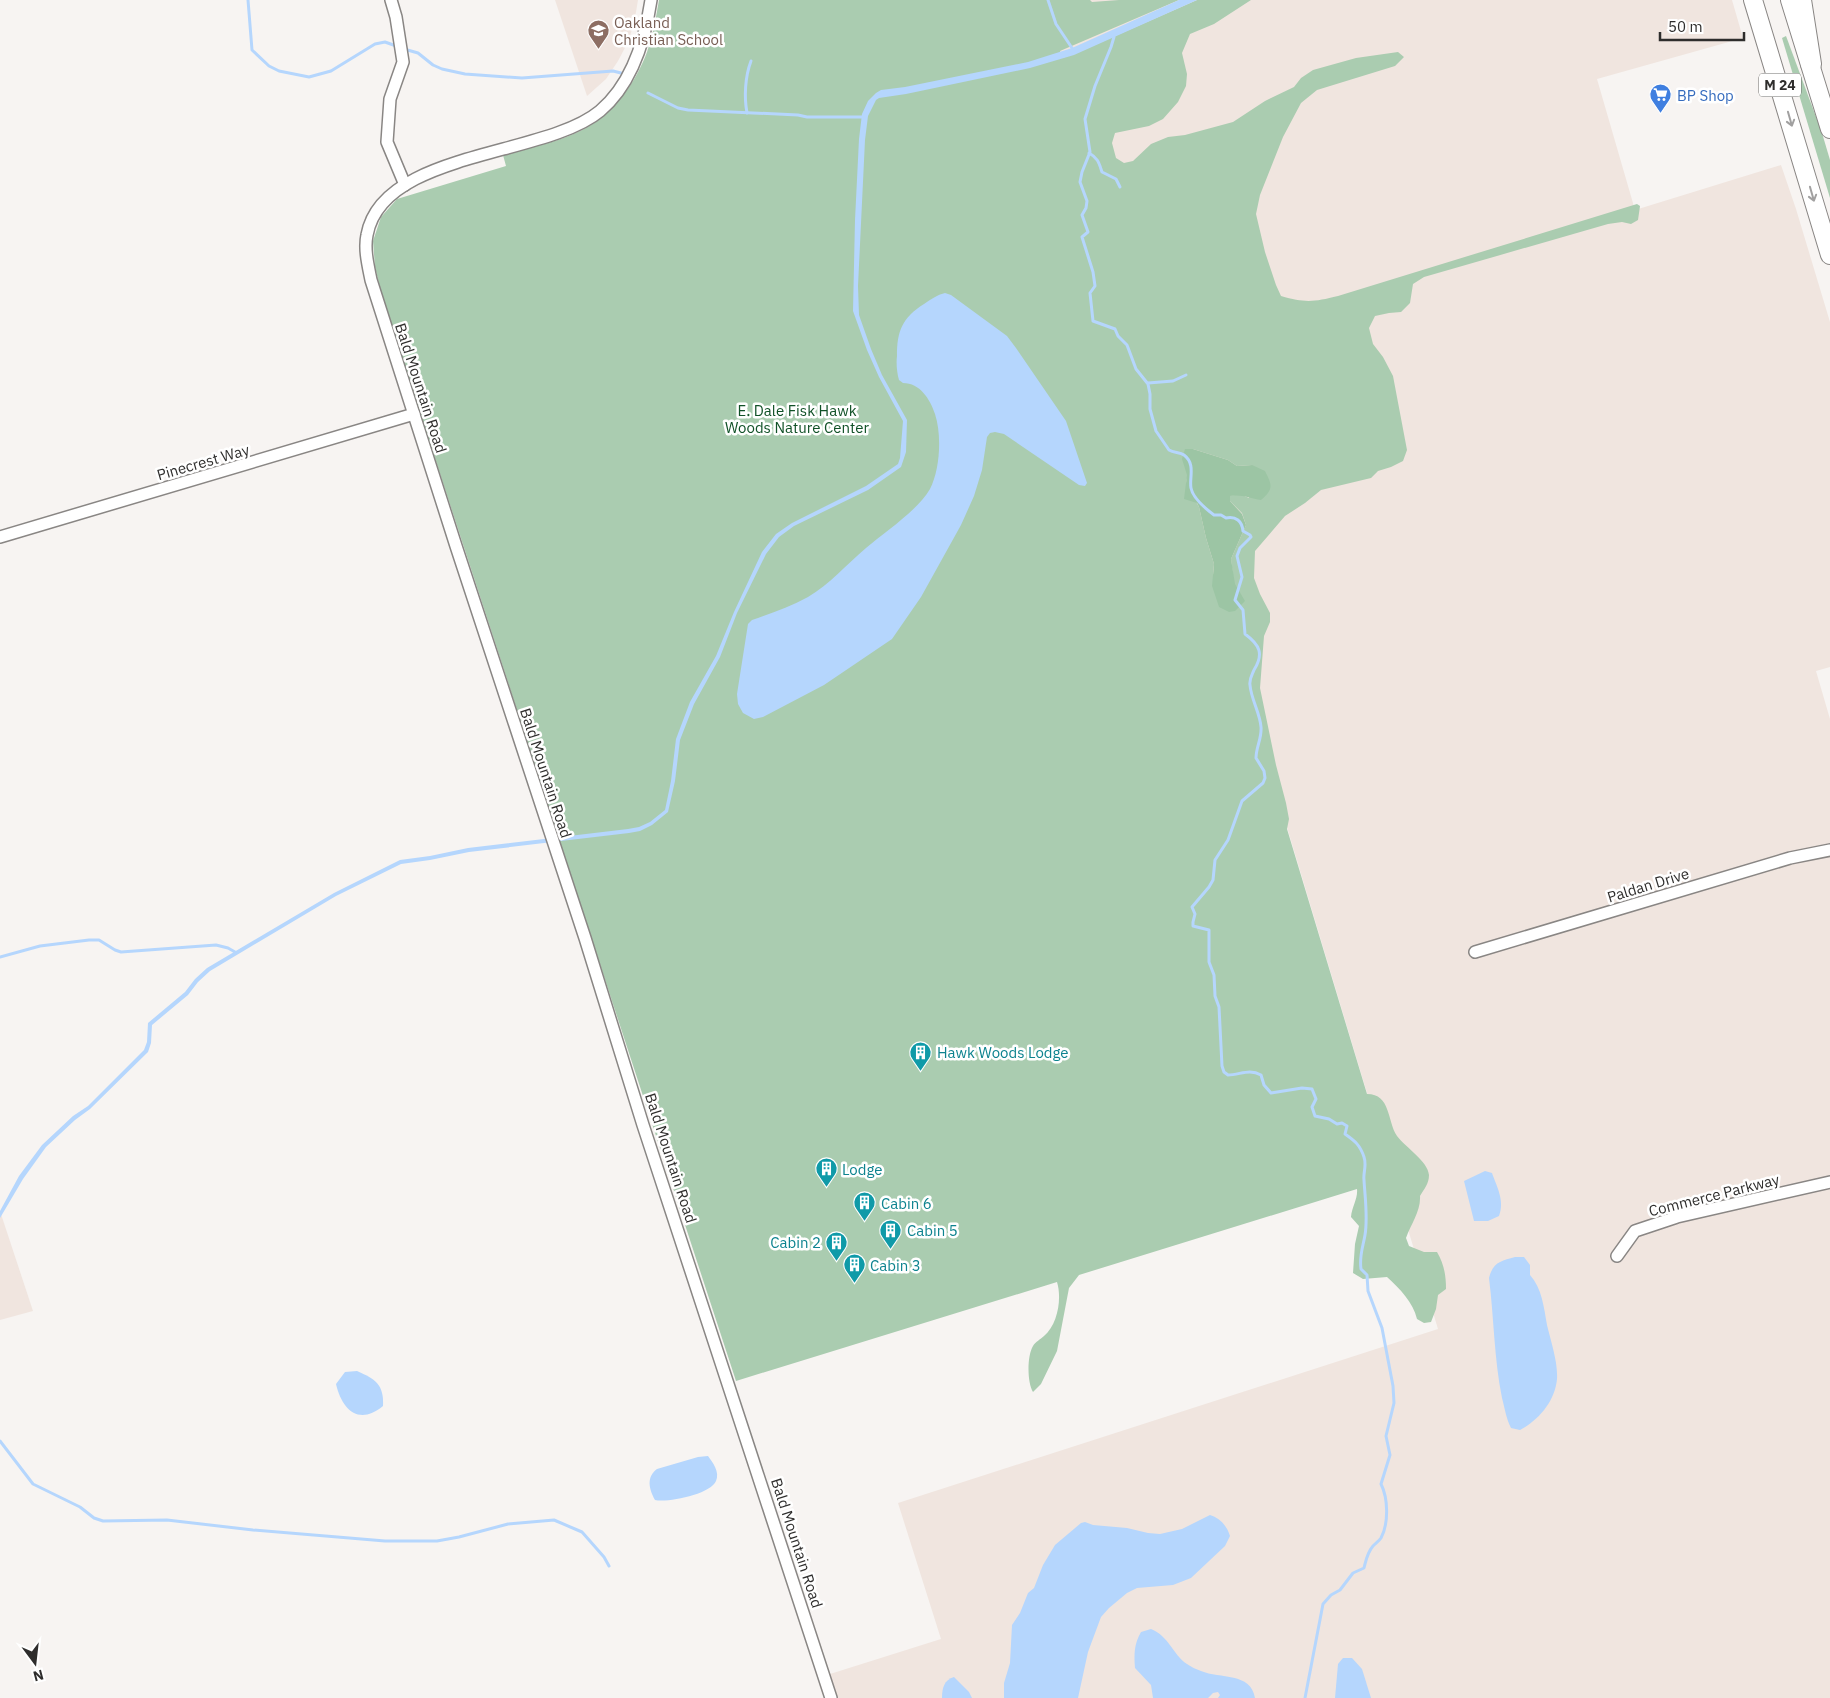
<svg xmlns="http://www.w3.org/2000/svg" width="1830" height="1698" viewBox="0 0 1830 1698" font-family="'IBM Plex Sans',sans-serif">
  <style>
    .built { fill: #f0e5df }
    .green { fill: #aaccb0; fill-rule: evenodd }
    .forest { fill: #9cc5a4 }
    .water { fill: #b5d6fd }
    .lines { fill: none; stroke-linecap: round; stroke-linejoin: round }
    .stream { stroke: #b5d6fd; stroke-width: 3 }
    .street-casing { stroke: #898684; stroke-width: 14 }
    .primary-casing { stroke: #898684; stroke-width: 20 }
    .highway-casing { stroke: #898684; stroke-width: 22 }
    .street { stroke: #fff; stroke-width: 11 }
    .primary { stroke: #fff; stroke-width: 18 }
    .highway { stroke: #fff; stroke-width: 20 }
    .oneway { stroke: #a1a0a0 }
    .labels { text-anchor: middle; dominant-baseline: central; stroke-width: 5; stroke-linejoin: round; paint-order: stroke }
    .shield { fill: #fff; stroke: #6d6c6b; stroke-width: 1 }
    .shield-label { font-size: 14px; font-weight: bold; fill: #2e2d2c }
    .education-label { font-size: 15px; fill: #785e54; stroke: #fff; text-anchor: start }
    .shop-label { font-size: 15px; fill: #366cbe; stroke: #fff; text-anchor: start }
    .street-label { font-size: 15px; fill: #2e2d2c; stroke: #fff }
    .park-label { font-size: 15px; fill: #105127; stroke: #fff }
    .culture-label { font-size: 15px; fill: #0d838f; stroke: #fff; text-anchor: start }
  </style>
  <rect width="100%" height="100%" fill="#f7f4f2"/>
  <!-- built -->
  <g class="built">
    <path d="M 555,0 L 638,0 L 635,18 L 629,40 L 618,61 L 606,79 L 587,96 Z"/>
    <path d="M 1044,0 L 1732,0 L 1743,38 L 1597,79 L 1635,210 L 1781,165 L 1796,209 L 1830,322 L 1830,667 L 1816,671 L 1830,719 L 1830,1698 L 838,1698 L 830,1674 L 941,1639 L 898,1503 L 1438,1329 L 1289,834 Z"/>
    <path d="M 0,1211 L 33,1311 L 0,1320 Z"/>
  </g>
  <!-- green -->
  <g class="green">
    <path d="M 659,0 L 1090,0 L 1092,2 L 1119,0 L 1179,0 L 1060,51 L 1062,58 L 1074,54 L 1197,0 L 1251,0 L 1214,24 L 1190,34 L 1182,53 L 1187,74 L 1186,86 L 1178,102 L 1163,119 L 1149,126 L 1115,133 L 1112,143 L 1116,158 L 1124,163 L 1133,161 L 1151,144 L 1168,137 L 1185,135 L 1233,122 L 1265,101 L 1294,87 L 1301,78 L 1313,70 L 1356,58 L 1398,52 L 1404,57 L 1395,66 L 1317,90 L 1301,103 L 1283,137 L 1260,195 L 1256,214 L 1265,252 L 1276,285 L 1281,296 C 1305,303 1314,302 1338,296 L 1637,204 L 1640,206 L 1638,220 L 1631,224 L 1622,222 L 1608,224 L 1424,277 L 1413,284 L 1410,303 L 1401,312 L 1389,313 L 1375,316 L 1369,328 L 1373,344 L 1383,357 L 1393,376 L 1407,450 L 1403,461 L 1391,467 L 1378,471 L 1371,478 L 1321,490 L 1305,503 L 1285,516 L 1255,551 L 1254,578 L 1260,594 L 1270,613 L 1270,622 L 1264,636 L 1260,688 L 1276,765 L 1286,803 L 1289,819 L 1287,829 L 1367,1094 C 1391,1094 1387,1121 1397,1136 C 1405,1147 1428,1161 1429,1175 C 1429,1184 1424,1189 1420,1196 C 1421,1211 1411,1224 1406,1238 L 1409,1246 L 1424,1252 L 1437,1252 C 1444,1264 1446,1275 1446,1289 L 1438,1295 L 1436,1309 L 1431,1322 L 1424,1323 L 1417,1319 C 1413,1302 1400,1289 1387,1277 L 1363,1279 L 1353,1273 L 1355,1244 L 1359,1226 L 1351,1217 C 1352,1206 1358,1199 1357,1189 L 1079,1275 L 1069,1288 L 1057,1351 L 1041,1384 L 1033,1392 C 1027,1382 1027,1356 1033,1346 C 1036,1341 1040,1340 1044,1336 C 1058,1324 1062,1298 1057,1282 L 736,1381 L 382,296 L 375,267 L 373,241 L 381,217 L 397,199 L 506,166 L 503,155 C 530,147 561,142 586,128 C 614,113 636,82 647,52 C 653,36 656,17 659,0 ZM 1193,449 L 1228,460 L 1237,466 L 1252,465 L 1249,498 L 1240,494 L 1230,496 L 1230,501 L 1242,513 L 1246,525 L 1231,559 L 1234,584 L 1244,601 L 1213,574 L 1214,564 L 1206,538 L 1199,507 L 1186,483 Z"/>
    <path d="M 1786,36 L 1822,133 L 1830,160 L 1830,198 L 1782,38 Z"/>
  </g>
  <!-- forest -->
  <path class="forest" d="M 1185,449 L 1193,449 L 1228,460 L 1237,466 L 1252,465 L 1265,471 C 1272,485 1274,489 1261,500 C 1250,498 1241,494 1230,496 L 1230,501 L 1242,514 L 1246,525 L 1231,559 L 1235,584 L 1245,601 L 1235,611 L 1229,612 L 1219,607 L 1212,586 L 1214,564 L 1206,538 L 1199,507 L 1197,503 L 1184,499 L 1187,475 L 1182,459 Z"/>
  <!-- water -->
  <g class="water">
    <path d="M 1179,0 L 1197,0 L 1074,55 L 1030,68 L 906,94 L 879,98 L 876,100 L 868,116 L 865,140 L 858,286 L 859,315 L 871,349 L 882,375 L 907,420 L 906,452 L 901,467 L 868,490 L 794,526 L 779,537 L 766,554 L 737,613 L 720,657 L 694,704 L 680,740 L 675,781 L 668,812 L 652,825 L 640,831 L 629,833 L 469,852 L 430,860 L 401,864 L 336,896 L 210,971 L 198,982 L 188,995 L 152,1025 L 151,1043 L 148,1052 L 90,1109 L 75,1120 L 46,1147 L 23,1179 L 0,1218 L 0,1211 L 19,1176 L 42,1145 L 73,1116 L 88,1106 L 144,1050 L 147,1042 L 148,1023 L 185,992 L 195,979 L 207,968 L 334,893 L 400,860 L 430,856 L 468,848 L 628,829 L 639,827 L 650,822 L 665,810 L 671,781 L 676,739 L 690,702 L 716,656 L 734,612 L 762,552 L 776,534 L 792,523 L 866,486 L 898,464 L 900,458 L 903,421 L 879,377 L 867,350 L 853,311 L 855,220 L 859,139 L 862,114 L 868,101 L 876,93 L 881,90 L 905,87 L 1028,62 L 1072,48 Z"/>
    <path d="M 945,293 L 951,295 L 1007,336 L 1016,348 L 1066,421 L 1087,483 L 1085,486 L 1079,485 L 1004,434 L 995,432 L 990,433 L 987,437 L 982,470 L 974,496 L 961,525 L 921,597 L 892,639 L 824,685 L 763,717 L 754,719 L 743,713 L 738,704 L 737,694 L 748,624 L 752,620 C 771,613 790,607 808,597 C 829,585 847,564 866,548 C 885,532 918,510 930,489 C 940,470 942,435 935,414 C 930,399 920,383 903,383 L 899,380 C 897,373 896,364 897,356 C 897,331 902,318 924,304 C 931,299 937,295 945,293 Z"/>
    <path d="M 1485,1171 L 1492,1173 C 1497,1187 1505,1201 1499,1216 L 1488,1221 L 1474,1221 L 1464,1181 Z"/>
    <path d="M 1515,1257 L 1524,1257 L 1530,1265 L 1530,1275 C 1542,1288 1544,1308 1547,1325 C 1551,1342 1558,1362 1557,1379 C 1555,1401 1539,1420 1520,1430 L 1511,1428 C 1506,1418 1505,1409 1502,1398 C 1494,1358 1494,1318 1489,1278 C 1493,1262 1501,1261 1515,1257 Z"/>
    <path d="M 357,1371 C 375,1379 384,1384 383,1406 C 359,1426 342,1410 336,1384 L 345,1372 Z"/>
    <path d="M 708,1456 C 713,1463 720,1472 716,1481 C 711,1494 668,1503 655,1500 C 649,1489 646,1477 657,1469 L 698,1457 Z"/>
    <path d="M 1210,1515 C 1220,1518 1227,1526 1230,1536 L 1225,1546 L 1191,1578 L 1173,1585 L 1137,1588 L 1127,1593 L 1109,1608 L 1101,1617 L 1088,1652 L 1078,1698 L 1004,1698 L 1004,1683 L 1010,1663 L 1012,1625 L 1020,1613 L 1028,1593 L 1034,1588 L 1043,1565 L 1055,1545 L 1081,1523 L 1085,1522 L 1093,1525 L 1127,1528 L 1148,1533 L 1160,1534 L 1182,1529 Z"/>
    <path d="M 1151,1629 C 1169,1636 1173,1655 1187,1664 C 1191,1667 1196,1669 1201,1671 C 1220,1679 1251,1672 1255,1698 L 1218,1698 L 1220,1695 L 1218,1692 L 1213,1693 L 1208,1698 L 1153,1698 L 1151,1685 L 1135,1668 C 1134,1654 1134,1644 1141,1632 Z"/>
    <path d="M 1343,1658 L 1352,1658 L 1362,1669 L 1371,1698 L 1335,1698 L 1338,1664 Z"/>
    <path d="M 954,1677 L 969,1692 L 972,1698 L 942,1698 C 942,1688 944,1680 954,1677 Z"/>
  </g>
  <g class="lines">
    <!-- stream -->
    <g class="stream">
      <path d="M 248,0 L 252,50 L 269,66 L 279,71 L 309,77 L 331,71 L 375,44 L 385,42 L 399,47"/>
      <path d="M 1048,0 L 1056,24 L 1072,48"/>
      <path d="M 1114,37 L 1111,47 L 1095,86 L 1085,119 L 1090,152 L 1082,172 L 1080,182 L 1087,201 L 1086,208 L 1082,215 L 1088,232 L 1082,237 L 1093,272 L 1095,286 L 1090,293 L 1093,321 L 1115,329 L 1118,336 L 1127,345 L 1136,369 L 1148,384 L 1150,394 L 1150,409 L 1156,431 L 1169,450 C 1174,453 1180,452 1184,455 C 1196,464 1189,478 1191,488 C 1193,499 1206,509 1214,515 L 1221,515 L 1226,518 C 1236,516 1242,521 1243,531 L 1250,535 L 1251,537 L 1240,548 L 1237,556 L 1242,577 L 1235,600 L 1243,610 L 1245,634 C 1260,645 1264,654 1254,670 C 1252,675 1249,679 1250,685 C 1251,699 1260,713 1261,727 C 1262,738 1256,747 1256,758 L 1264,771 L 1265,778 L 1263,783 L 1242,801 L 1228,840 L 1215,860 L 1213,880 L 1209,887 L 1192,907 L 1195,914 L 1193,922 L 1193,926 L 1209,930 L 1209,962 L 1214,975 L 1215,996 L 1219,1007 L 1222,1066 L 1224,1072 L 1228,1075 C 1240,1075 1249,1068 1261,1075 L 1264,1085 L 1271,1093 L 1302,1088 L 1312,1089 L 1316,1099 L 1312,1107 L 1315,1116 L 1329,1119 L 1337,1124 L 1342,1123 L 1347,1126 L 1345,1134 C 1355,1141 1360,1145 1364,1157 C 1367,1166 1363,1172 1364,1180 C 1365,1198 1368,1217 1365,1235 C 1363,1247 1359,1256 1361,1269 L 1367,1275 L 1368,1291 L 1382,1328 L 1393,1386 L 1394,1403 L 1386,1436 L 1390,1455 L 1381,1484 C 1388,1498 1389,1523 1381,1538 C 1379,1541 1376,1543 1373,1546 C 1367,1553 1366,1560 1364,1568 L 1353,1573 L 1340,1590 L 1331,1595 L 1323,1604 L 1305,1698"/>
      <path d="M 404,49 L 418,53 L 433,65 L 442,69 L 465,74 L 522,78 L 613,71 L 621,73"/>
      <path d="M 648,93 L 678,108 L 688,110 L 798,115 L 807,117 L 862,117"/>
      <path d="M 747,113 C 744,97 745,77 751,61"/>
      <path d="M 1089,153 C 1098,158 1099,163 1102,172 L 1116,179 L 1120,187"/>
      <path d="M 1148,383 L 1173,381 L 1186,375"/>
      <path d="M 0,957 L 40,946 L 89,940 L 99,940 L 115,950 L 121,952 L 216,945 L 228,948 L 235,952"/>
      <path d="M 0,1441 L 33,1484 L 80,1507 L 94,1518 L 103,1521 L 167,1520 L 253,1530 L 385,1541 L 437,1541 L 459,1537 L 508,1524 L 554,1520 L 582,1532 L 604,1557 L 609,1566"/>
    </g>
    <defs>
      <g id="street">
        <path d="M 391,0 L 396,17 L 403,62 L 390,99 L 387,142 L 405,185"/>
        <path d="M 651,0 C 645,41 632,84 600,111 C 545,157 382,151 367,235 C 364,249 368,265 371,280 L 456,546 L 585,938 L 643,1125 L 831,1698"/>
        <path d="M 0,537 L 414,414"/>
        <path d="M 1475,952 L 1790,858 L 1830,850"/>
        <path d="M 1617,1256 L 1635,1231 L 1677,1217 L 1830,1182"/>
      </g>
      <g id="primary">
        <path d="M 1753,0 L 1830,255"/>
        <path d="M 1790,0 L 1830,129"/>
      </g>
      <path id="highway" d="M 1801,0 L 1811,64"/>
    </defs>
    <!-- street casing -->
    <use href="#street" class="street-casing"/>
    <!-- primary casing -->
    <use href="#primary" class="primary-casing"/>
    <!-- highway casing -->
    <use href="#highway" class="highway-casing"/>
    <!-- street -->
    <use href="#street" class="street"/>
    <!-- primary -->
    <use href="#primary" class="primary"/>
    <!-- highway -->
    <use href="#highway" class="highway"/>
  </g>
  <!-- one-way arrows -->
  <defs><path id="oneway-shaft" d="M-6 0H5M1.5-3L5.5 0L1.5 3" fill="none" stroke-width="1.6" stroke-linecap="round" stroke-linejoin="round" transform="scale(1.25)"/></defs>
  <g class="oneway">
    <use href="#oneway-shaft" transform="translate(1790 119) rotate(74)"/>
    <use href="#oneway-shaft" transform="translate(1812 194) rotate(74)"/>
  </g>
  <!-- icons -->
  <defs>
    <symbol id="school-pin" viewBox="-11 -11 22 30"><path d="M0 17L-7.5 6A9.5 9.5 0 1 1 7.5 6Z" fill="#8d6e63" stroke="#fff"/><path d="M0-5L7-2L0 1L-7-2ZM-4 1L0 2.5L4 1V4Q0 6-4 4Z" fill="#fff"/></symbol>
    <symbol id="supermarket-pin" viewBox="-11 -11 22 30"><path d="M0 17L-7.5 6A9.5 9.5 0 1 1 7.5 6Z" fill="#3f7fe0" stroke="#fff"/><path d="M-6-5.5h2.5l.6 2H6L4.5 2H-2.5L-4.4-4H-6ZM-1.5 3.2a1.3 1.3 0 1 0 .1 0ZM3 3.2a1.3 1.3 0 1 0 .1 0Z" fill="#fff"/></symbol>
    <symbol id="building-pin" viewBox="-11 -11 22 30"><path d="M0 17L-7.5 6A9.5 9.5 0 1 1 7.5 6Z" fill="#0f9aa8" stroke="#fff"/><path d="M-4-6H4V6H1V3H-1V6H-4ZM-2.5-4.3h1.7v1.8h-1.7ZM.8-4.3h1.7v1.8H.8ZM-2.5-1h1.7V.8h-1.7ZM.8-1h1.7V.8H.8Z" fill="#fff"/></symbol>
  </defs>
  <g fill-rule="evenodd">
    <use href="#school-pin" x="586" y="18" width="25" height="34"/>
    <use href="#supermarket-pin" x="1648" y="82" width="25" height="34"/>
    <use href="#building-pin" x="908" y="1040" width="25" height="34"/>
    <use href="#building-pin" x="814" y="1156" width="25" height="34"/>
    <use href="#building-pin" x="852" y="1190" width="25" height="34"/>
    <use href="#building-pin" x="878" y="1218" width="25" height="34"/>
    <use href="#building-pin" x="824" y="1230" width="25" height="34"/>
    <use href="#building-pin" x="842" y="1252" width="25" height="34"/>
  </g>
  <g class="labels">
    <!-- shield labels -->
    <rect class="shield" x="1759" y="73.5" width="42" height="23" rx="4"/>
    <g class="shield-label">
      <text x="1780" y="85">M 24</text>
    </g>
    <!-- education labels -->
    <g class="education-label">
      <text x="614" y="22">Oakland<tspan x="614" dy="17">Christian School</tspan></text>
    </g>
    <!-- shop labels -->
    <g class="shop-label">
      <text x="1677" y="95">BP Shop</text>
    </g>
    <!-- street labels -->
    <g class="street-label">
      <text transform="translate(421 388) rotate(72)">Bald Mountain Road</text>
      <text transform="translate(203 462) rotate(-16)">Pinecrest Way</text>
      <text transform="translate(546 773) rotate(72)">Bald Mountain Road</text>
      <text transform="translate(1648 885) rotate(-17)">Paldan Drive</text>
      <text transform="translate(671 1158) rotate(72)">Bald Mountain Road</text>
      <text transform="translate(1714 1195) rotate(-14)">Commerce Parkway</text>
      <text transform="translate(797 1543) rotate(72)">Bald Mountain Road</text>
    </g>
    <!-- park labels -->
    <g class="park-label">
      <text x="797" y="410">E. Dale Fisk Hawk<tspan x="797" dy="17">Woods Nature Center</tspan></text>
    </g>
    <!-- culture labels -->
    <g class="culture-label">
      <text x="937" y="1052">Hawk Woods Lodge</text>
      <text x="842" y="1169">Lodge</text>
      <text x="881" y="1203">Cabin 6</text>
      <text x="907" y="1230">Cabin 5</text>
      <text x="821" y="1242" text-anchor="end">Cabin 2</text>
      <text x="870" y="1265">Cabin 3</text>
    </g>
  </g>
  <!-- north arrow -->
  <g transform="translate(35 1663) rotate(165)" stroke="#ffffff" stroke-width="4" paint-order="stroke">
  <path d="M0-4L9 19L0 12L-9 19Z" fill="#2e2d2c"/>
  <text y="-8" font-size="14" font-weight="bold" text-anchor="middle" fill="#2e2d2c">N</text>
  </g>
  <!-- scale -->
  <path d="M1660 32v8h84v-8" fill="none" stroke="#2e2d2c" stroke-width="2.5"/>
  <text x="1668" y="32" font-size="15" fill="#2e2d2c" stroke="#ffffff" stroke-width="4" paint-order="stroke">50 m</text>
</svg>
